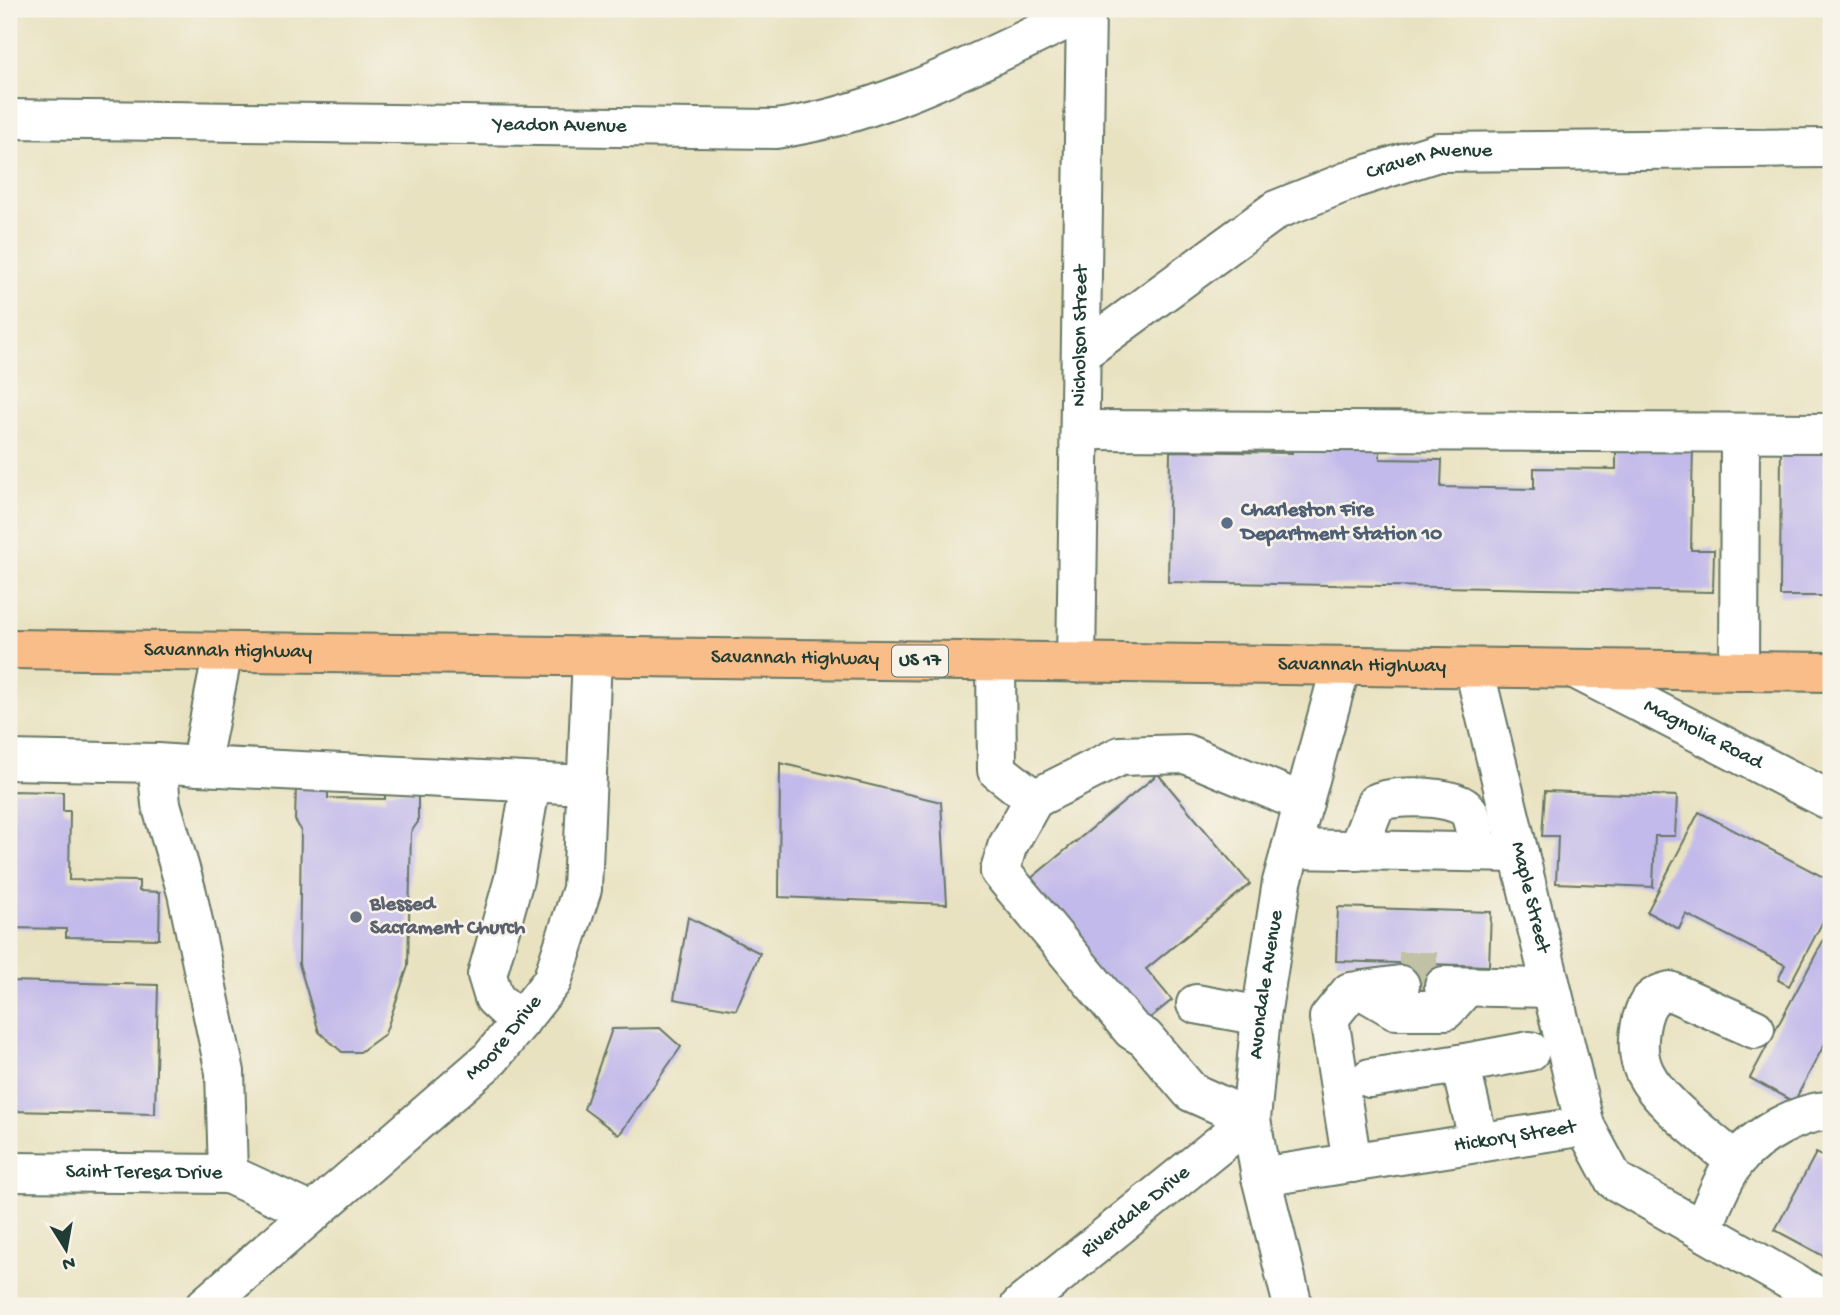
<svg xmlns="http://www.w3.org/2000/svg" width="1840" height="1315" viewBox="0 0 1840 1315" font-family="'Gochi Hand',sans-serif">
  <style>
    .building { fill: #c2baea }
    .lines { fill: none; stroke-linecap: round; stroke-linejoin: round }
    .minor-tunnel { stroke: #c1c1a5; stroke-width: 38; stroke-dasharray: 38 19; stroke-linecap: butt }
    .minor-casing { stroke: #667765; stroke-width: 42 }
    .highway-casing { stroke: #667765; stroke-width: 42 }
    .minor { stroke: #fff; stroke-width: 38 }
    .highway { stroke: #f8bd89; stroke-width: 38 }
    .service-dot { fill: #5c6f8a; stroke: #f7f3e8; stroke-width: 2.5 }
    .worship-dot { fill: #6b7280; stroke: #f7f3e8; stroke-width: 2.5 }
    .labels { text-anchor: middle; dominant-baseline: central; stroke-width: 5; stroke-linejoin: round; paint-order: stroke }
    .shield { fill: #f7f3e8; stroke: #60746a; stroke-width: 2 }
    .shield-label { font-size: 19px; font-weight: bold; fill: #1f3d34 }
    .street-label { font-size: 21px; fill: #1f3d34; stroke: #f7f3e8 }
    .service-label { font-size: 21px; font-weight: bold; fill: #4e5e75; stroke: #f7f3e8; text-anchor: start }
    .worship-label { font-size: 21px; font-weight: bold; fill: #5b616d; stroke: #f7f3e8; text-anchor: start }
  </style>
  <rect width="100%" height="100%" fill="#f7f3e8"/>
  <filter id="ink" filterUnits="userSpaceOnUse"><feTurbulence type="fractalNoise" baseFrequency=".0143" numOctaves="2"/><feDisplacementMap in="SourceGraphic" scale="14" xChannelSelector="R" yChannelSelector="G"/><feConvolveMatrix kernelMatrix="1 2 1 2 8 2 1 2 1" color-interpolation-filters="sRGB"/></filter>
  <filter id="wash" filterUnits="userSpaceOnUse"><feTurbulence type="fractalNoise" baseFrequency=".00686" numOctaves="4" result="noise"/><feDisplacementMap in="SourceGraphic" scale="28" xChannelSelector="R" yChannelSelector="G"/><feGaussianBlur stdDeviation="1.57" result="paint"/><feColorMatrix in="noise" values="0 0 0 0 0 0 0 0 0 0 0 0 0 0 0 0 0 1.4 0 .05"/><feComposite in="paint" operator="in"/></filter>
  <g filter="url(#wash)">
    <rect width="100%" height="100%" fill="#e9e2c1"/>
    <g id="blocks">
      <!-- building -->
      <g class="building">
        <path d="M 1292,437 L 1380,438 L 1380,459 L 1442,460 L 1441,487 L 1534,489 L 1534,468 L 1616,469 L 1616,440 L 1693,442 L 1691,550 L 1714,550 L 1713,592 L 1168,582 L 1170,451 L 1292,453 Z"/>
        <path d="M 1781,441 L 1831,441 L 1831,596 L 1780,596 Z"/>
        <path d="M 780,763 L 941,802 L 947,904 L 779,897 Z"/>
        <path d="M 1158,774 L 1250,884 L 1146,969 L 1172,1000 L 1140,1026 L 1023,885 Z"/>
        <path d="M 296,788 L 328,789 L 328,798 L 385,799 L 385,791 L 418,791 L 418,822 L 411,832 L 408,966 L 385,1034 L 360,1052 L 342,1052 L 319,1032 L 299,964 L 301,830 L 295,820 Z"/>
        <path d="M 9,791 L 63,792 L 63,811 L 70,811 L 69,880 L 139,881 L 139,891 L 160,892 L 159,939 L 66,937 L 66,929 L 9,928 Z"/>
        <path d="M 1545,791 L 1677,796 L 1675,836 L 1655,836 L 1653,887 L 1556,883 L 1558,836 L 1542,836 Z"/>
        <path d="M 1699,812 L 1831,881 L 1831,906 L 1789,986 L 1778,980 L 1785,965 L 1686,914 L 1679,929 L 1647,912 Z"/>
        <path d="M 1338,907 L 1491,912 L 1489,966 L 1336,961 Z"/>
        <path d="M 688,917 L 760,953 L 736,1010 L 674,999 Z"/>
        <path d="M 1831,926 L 1831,1032 L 1794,1102 L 1750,1078 Z"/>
        <path d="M 9,981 L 158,985 L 155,1114 L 9,1111 Z"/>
        <path d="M 660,1028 L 681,1047 L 619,1135 L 584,1109 L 612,1029 Z"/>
        <path d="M 1816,1153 L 1831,1161 L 1831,1260 L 1775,1230 Z"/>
      </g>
    </g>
  </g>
  <g filter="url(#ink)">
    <use href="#blocks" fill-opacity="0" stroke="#667765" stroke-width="2"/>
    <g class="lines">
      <!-- minor-tunnel -->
      <path class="minor-tunnel" d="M 1399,971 L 1444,971"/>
      <defs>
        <g id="minor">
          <path id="s1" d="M 9,119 L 776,129 C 886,114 986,57 1086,11"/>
          <path id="s2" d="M 1081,353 L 1276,210 L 1356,178 L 1438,152 L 1831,148"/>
          <path d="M 1080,430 L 1831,433"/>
          <path d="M 223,652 L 200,766 L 157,763 L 161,804 L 187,893 L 225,1072 L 228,1174"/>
          <path d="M 996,662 L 997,770 L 1034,799 L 1120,756 L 1186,754 L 1304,803"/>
          <path id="s3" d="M 1076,663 L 1086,9"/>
          <path id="s4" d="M 1474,668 L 1585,1126"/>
          <path id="s5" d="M 1575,669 L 1831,801"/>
          <path d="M 1739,671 L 1740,434"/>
          <path d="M 9,760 L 157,763"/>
          <path d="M 200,766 L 586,785"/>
          <path d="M 1291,849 L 1519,853"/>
          <path d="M 1357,851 L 1376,803 C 1393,794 1462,794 1470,814 C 1475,825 1476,841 1478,852"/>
          <path d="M 1444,986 L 1551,988"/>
          <path d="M 1362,990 L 1396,1010 L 1446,1010 L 1466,987"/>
          <path d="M 1196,1004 L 1261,1016"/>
          <path d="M 520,1022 L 494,998 L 487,975 L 514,879 L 531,783"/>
          <path d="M 1370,1078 L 1460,1064"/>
          <path d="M 1479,1143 L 1460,1064 L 1530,1051"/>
          <path d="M 1735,1162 C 1708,1137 1661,1105 1645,1073 C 1637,1057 1638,1036 1642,1019 C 1647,1001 1652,995 1670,991 L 1755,1029"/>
          <path d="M 1352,1163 L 1329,1018 L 1350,992 L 1400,985"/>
          <path id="s6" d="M 9,1172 L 228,1174 L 313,1213"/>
          <path id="s7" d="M 1261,1177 L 1585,1126 L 1614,1180 L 1831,1304"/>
          <path d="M 1702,1230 C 1712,1208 1721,1180 1736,1161 C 1755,1136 1800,1111 1831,1111"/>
          <path id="s8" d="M 205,1306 L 491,1058 L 552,981 L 582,889 L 592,657"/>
          <path id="s9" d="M 1020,1306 L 1251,1119 L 1191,1092 L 1145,1038 L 1132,1030 L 1000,871 L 1007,847 L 1034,799"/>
          <path id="s10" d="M 1293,1306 L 1261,1177 L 1251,1119 L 1261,1016 L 1282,882 L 1341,666"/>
        </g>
        <g id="highway">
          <path id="s11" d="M 9,649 L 1831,672"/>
        </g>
      </defs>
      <!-- minor casing -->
      <use href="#minor" class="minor-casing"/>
      <!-- highway casing -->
      <use href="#highway" class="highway-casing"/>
      <!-- minor -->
      <use href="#minor" class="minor"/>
      <!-- highway -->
      <use href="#highway" class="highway"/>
    </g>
  </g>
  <!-- markers -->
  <circle class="service-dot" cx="1227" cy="523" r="7"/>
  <circle class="worship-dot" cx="356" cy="917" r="7"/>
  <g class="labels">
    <!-- shield labels -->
    <rect class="shield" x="892" y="645.5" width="56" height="31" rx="5"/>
    <g class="shield-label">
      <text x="920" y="661">US 17</text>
    </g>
    <!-- street labels -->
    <g class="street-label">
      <text stroke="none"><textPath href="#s1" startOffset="551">Yeadon Avenue</textPath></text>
      <text stroke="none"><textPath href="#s2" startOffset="404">Craven Avenue</textPath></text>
      <text stroke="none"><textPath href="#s3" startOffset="327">Nicholson Street</textPath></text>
      <text stroke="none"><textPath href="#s11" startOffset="219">Savannah Highway</textPath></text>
      <text stroke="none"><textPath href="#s11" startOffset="786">Savannah Highway</textPath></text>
      <text stroke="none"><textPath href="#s11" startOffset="1353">Savannah Highway</textPath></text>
      <text stroke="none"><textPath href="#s5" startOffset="144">Magnolia Road</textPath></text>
      <text stroke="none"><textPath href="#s4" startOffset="236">Maple Street</textPath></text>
      <text stroke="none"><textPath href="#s10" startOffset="327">Avondale Avenue</textPath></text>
      <text stroke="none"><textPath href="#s8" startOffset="402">Moore Drive</textPath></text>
      <text stroke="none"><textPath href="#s7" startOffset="257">Hickory Street</textPath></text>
      <text stroke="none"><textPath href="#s6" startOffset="135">Saint Teresa Drive</textPath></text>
      <text stroke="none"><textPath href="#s9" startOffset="149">Riverdale Drive</textPath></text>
    </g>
    <!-- service labels -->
    <g class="service-label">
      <text x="1241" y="511">Charleston Fire<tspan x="1241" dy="24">Department Station 10</tspan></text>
    </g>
    <!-- worship labels -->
    <g class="worship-label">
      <text x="370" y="905">Blessed<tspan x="370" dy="24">Sacrament Church</tspan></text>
    </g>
  </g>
  <!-- margin -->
  <rect width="1840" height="1315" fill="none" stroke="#f7f3e8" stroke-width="35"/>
  <!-- north arrow -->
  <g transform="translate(66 1249) rotate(169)" stroke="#f7f3e8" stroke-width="5" paint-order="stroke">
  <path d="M0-5L12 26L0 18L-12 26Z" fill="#1f3d34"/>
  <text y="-10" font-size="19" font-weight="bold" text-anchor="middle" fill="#1f3d34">N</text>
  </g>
</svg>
